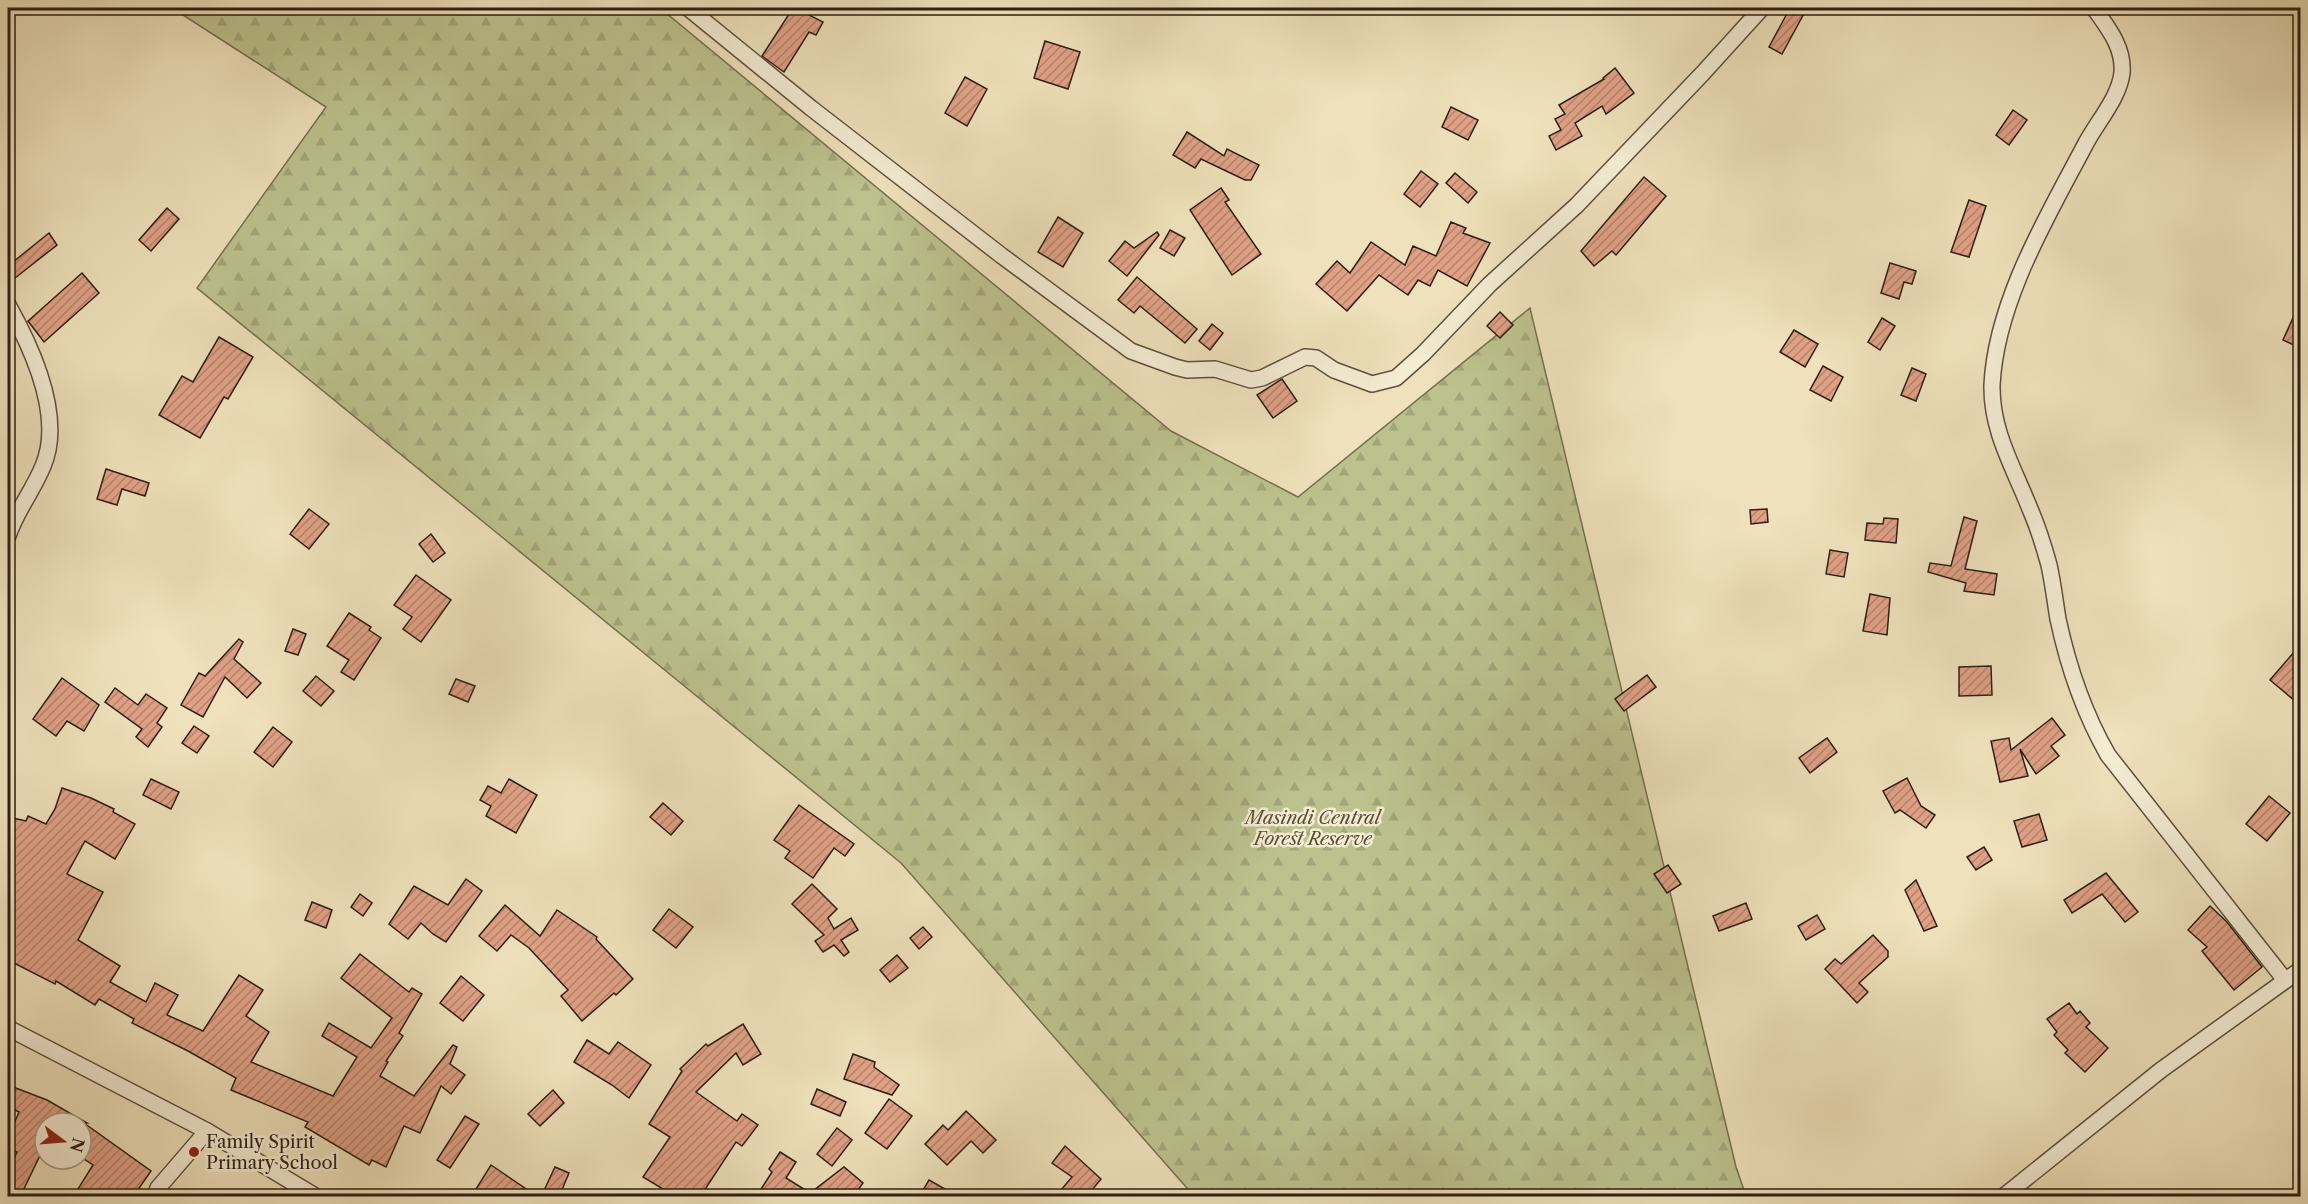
<svg xmlns="http://www.w3.org/2000/svg" width="2308" height="1204" viewBox="0 0 2308 1204" font-family="'Libre Caslon Text',serif">
  <style>
    .forest { fill: url(#forest-firs); stroke: #757050; stroke-width: 1.5 }
    .building { fill: url(#building-hatch); stroke: #2e1e13; stroke-width: 1.5 }
    .lines { fill: none; stroke-linecap: round; stroke-linejoin: round }
    .street-casing { stroke: #5e4f3d; stroke-width: 18 }
    .street { stroke: #f4ecd3; stroke-width: 15 }
    .poi-dot { fill: #8f2418; stroke: #f4ecd3; stroke-width: 2 }
    .labels { text-anchor: middle; dominant-baseline: central; stroke-width: 5; stroke-linejoin: round; paint-order: stroke }
    .park-label { font-size: 18px; font-style: italic; fill: #594f38; stroke: #f4ecd3 }
    .poi-label { font-size: 18px; fill: #2e1e13; stroke: #f4ecd3; text-anchor: start }
  </style>
  <defs>
    <pattern id="forest-firs" width="22" height="20" patternUnits="userSpaceOnUse" patternTransform="scale(1.5)"><rect width="22" height="20" fill="#bcc28e"/><path d="M5 1l3.5 6h-7zM16 11l3.5 6h-7z" fill="#a2a67a"/></pattern>
    <pattern id="building-hatch" width="6" height="6" patternUnits="userSpaceOnUse" patternTransform="scale(1.5)"><rect width="6" height="6" fill="#e0a187"/><path d="M-1 1l2-2M0 6l6-6M5 7l2-2" fill="none" stroke="#b6836d"/></pattern>
  </defs>
  <rect width="100%" height="100%" fill="#eee1bb"/>
  <filter id="stains"><feTurbulence type="fractalNoise" baseFrequency=".00333" numOctaves="4"/><feColorMatrix values="0 0 0 0 .2 0 0 0 0 .09 0 0 0 0 .02 0 0 0 .5 -.17"/></filter>
  <radialGradient id="worn" r=".72"><stop offset=".6" stop-color="#630" stop-opacity="0"/><stop offset="1" stop-color="#630" stop-opacity=".3"/></radialGradient>
  <!-- forest -->
  <path class="forest" d="M 172,8 L 660,8 L 1171,431 L 1298,497 L 1530,308 L 1736,1167 L 1746,1196 L 1194,1196 L 901,863 L 197,288 L 326,107 Z"/>
  <!-- building -->
  <g class="building">
    <path d="M 793,8 L 801,8 L 810,13 L 809,15 L 823,22 L 816,35 L 809,32 L 784,72 L 762,56 Z"/>
    <path d="M 1790,8 L 1807,8 L 1782,54 L 1769,47 Z"/>
    <path d="M 1045,41 L 1080,52 L 1068,89 L 1034,78 Z"/>
    <path d="M 1615,68 L 1634,93 L 1606,114 L 1602,106 L 1575,123 L 1582,136 L 1556,150 L 1549,136 L 1561,130 L 1555,119 L 1565,114 L 1559,105 L 1604,79 L 1603,78 Z"/>
    <path d="M 965,77 L 987,89 L 967,126 L 945,113 Z"/>
    <path d="M 1451,107 L 1478,120 L 1468,140 L 1442,127 Z"/>
    <path d="M 2013,110 L 2027,120 L 2009,145 L 1996,135 Z"/>
    <path d="M 1187,132 L 1224,156 L 1227,149 L 1259,165 L 1251,180 L 1245,180 L 1201,159 L 1195,168 L 1173,155 Z"/>
    <path d="M 1421,171 L 1438,184 L 1420,207 L 1404,194 Z"/>
    <path d="M 1455,173 L 1477,192 L 1468,203 L 1446,183 Z"/>
    <path d="M 1644,177 L 1666,196 L 1616,255 L 1612,251 L 1594,266 L 1581,251 Z"/>
    <path d="M 1221,188 L 1229,200 L 1225,202 L 1261,254 L 1232,275 L 1190,210 Z"/>
    <path d="M 1969,200 L 1986,206 L 1969,257 L 1951,252 Z"/>
    <path d="M 167,208 L 179,219 L 151,251 L 139,240 Z"/>
    <path d="M 1058,217 L 1083,233 L 1063,267 L 1038,252 Z"/>
    <path d="M 1451,222 L 1466,228 L 1463,233 L 1490,243 L 1467,286 L 1438,270 L 1430,286 L 1418,280 L 1408,295 L 1379,275 L 1347,311 L 1316,284 L 1337,261 L 1350,273 L 1371,242 L 1405,265 L 1413,246 L 1436,256 Z"/>
    <path d="M 1170,230 L 1185,238 L 1174,256 L 1160,248 Z"/>
    <path d="M 1157,232 L 1159,235 L 1127,276 L 1109,261 L 1125,241 L 1134,248 Z"/>
    <path d="M 49,233 L 57,245 L 15,278 L 8,269 L 8,266 Z"/>
    <path d="M 1890,263 L 1916,271 L 1912,284 L 1904,282 L 1899,299 L 1881,293 Z"/>
    <path d="M 82,273 L 99,293 L 44,342 L 28,321 Z"/>
    <path d="M 1137,277 L 1197,329 L 1185,343 L 1140,306 L 1134,313 L 1118,300 Z"/>
    <path d="M 2301,300 L 2301,336 L 2296,346 L 2283,340 Z"/>
    <path d="M 1500,312 L 1513,325 L 1500,338 L 1487,326 Z"/>
    <path d="M 1882,318 L 1895,326 L 1880,350 L 1868,342 Z"/>
    <path d="M 1212,324 L 1223,333 L 1210,350 L 1199,341 Z"/>
    <path d="M 1794,330 L 1818,344 L 1805,367 L 1780,352 Z"/>
    <path d="M 219,337 L 253,357 L 228,399 L 224,397 L 200,438 L 159,415 L 182,376 L 193,382 Z"/>
    <path d="M 1823,366 L 1843,377 L 1831,401 L 1810,390 Z"/>
    <path d="M 1912,368 L 1926,374 L 1916,401 L 1901,395 Z"/>
    <path d="M 1282,379 L 1297,401 L 1273,418 L 1257,395 Z"/>
    <path d="M 106,469 L 149,483 L 145,496 L 122,489 L 117,505 L 97,499 Z"/>
    <path d="M 309,509 L 329,524 L 309,549 L 290,534 Z"/>
    <path d="M 1767,509 L 1768,522 L 1751,524 L 1750,510 Z"/>
    <path d="M 1964,517 L 1977,521 L 1965,569 L 1997,574 L 1994,595 L 1964,591 L 1966,583 L 1928,572 L 1930,563 L 1951,566 Z"/>
    <path d="M 1884,518 L 1898,519 L 1896,543 L 1865,540 L 1867,523 L 1883,524 Z"/>
    <path d="M 431,534 L 445,553 L 433,562 L 419,544 Z"/>
    <path d="M 1830,550 L 1848,553 L 1844,577 L 1826,574 Z"/>
    <path d="M 416,575 L 451,600 L 421,642 L 403,629 L 412,617 L 394,605 Z"/>
    <path d="M 1870,594 L 1890,598 L 1887,635 L 1863,631 Z"/>
    <path d="M 349,613 L 371,627 L 369,630 L 381,638 L 354,680 L 341,672 L 349,660 L 327,646 Z"/>
    <path d="M 293,629 L 306,634 L 298,655 L 285,651 Z"/>
    <path d="M 239,639 L 243,642 L 234,659 L 261,683 L 247,698 L 225,677 L 203,717 L 181,705 L 199,673 L 205,676 Z"/>
    <path d="M 2301,644 L 2301,706 L 2270,680 Z"/>
    <path d="M 1991,666 L 1992,695 L 1959,696 L 1959,667 Z"/>
    <path d="M 1647,675 L 1656,687 L 1624,711 L 1615,699 Z"/>
    <path d="M 316,676 L 334,691 L 321,706 L 303,691 Z"/>
    <path d="M 62,678 L 99,705 L 84,731 L 67,721 L 56,736 L 33,719 Z"/>
    <path d="M 456,679 L 475,686 L 468,702 L 449,694 Z"/>
    <path d="M 115,688 L 138,705 L 146,694 L 167,708 L 157,723 L 162,727 L 148,747 L 136,737 L 142,729 L 105,702 Z"/>
    <path d="M 2052,718 L 2065,735 L 2051,746 L 2059,756 L 2036,774 L 2020,749 L 2028,776 L 2000,782 L 1991,741 L 2009,738 L 2011,750 Z"/>
    <path d="M 194,726 L 209,736 L 197,753 L 182,743 Z"/>
    <path d="M 273,727 L 292,742 L 273,767 L 254,752 Z"/>
    <path d="M 1827,738 L 1837,752 L 1810,773 L 1799,758 Z"/>
    <path d="M 1907,778 L 1921,806 L 1935,815 L 1926,828 L 1900,810 L 1895,813 L 1883,791 Z"/>
    <path d="M 151,779 L 179,792 L 171,809 L 143,795 Z"/>
    <path d="M 509,779 L 537,795 L 516,833 L 486,816 L 491,806 L 480,800 L 488,786 L 501,793 Z"/>
    <path d="M 62,788 L 91,798 L 114,809 L 113,812 L 135,824 L 115,859 L 85,841 L 67,874 L 103,892 L 78,940 L 120,966 L 110,982 L 146,1002 L 155,983 L 178,995 L 167,1015 L 203,1031 L 239,975 L 263,990 L 246,1016 L 269,1032 L 251,1062 L 333,1096 L 357,1057 L 322,1036 L 329,1023 L 371,1048 L 392,1018 L 341,978 L 360,954 L 409,992 L 412,988 L 422,994 L 399,1033 L 403,1036 L 386,1061 L 388,1062 L 380,1076 L 414,1096 L 453,1045 L 457,1047 L 450,1064 L 465,1075 L 451,1094 L 441,1086 L 420,1133 L 404,1126 L 386,1167 L 372,1160 L 369,1165 L 305,1127 L 308,1122 L 231,1090 L 236,1078 L 188,1051 L 132,1023 L 134,1019 L 99,999 L 95,1005 L 56,981 L 55,984 L 8,960 L 8,817 L 26,821 L 28,816 L 46,824 L 55,809 Z"/>
    <path d="M 2269,796 L 2290,813 L 2267,841 L 2246,824 Z"/>
    <path d="M 663,803 L 683,821 L 671,835 L 650,817 Z"/>
    <path d="M 799,805 L 854,844 L 845,856 L 834,848 L 813,878 L 785,858 L 790,851 L 774,840 Z"/>
    <path d="M 2039,814 L 2047,840 L 2022,847 L 2014,821 Z"/>
    <path d="M 1984,847 L 1992,860 L 1976,870 L 1967,857 Z"/>
    <path d="M 1668,865 L 1681,884 L 1667,893 L 1654,874 Z"/>
    <path d="M 2106,873 L 2138,912 L 2125,922 L 2102,894 L 2072,913 L 2064,900 Z"/>
    <path d="M 466,879 L 482,891 L 446,942 L 433,934 L 421,923 L 408,939 L 389,924 L 414,886 L 448,905 Z"/>
    <path d="M 1916,880 L 1937,926 L 1924,931 L 1905,890 Z"/>
    <path d="M 812,884 L 837,909 L 828,918 L 834,929 L 851,918 L 858,930 L 841,940 L 849,952 L 844,956 L 834,945 L 823,952 L 815,941 L 824,935 L 792,904 Z"/>
    <path d="M 360,894 L 372,903 L 363,916 L 351,907 Z"/>
    <path d="M 312,902 L 332,910 L 326,928 L 305,920 Z"/>
    <path d="M 1746,903 L 1752,919 L 1719,931 L 1713,916 Z"/>
    <path d="M 505,905 L 540,936 L 557,910 L 597,937 L 596,939 L 633,979 L 616,995 L 614,993 L 582,1021 L 561,996 L 568,990 L 529,948 L 511,935 L 497,951 L 479,936 Z"/>
    <path d="M 2210,906 L 2227,922 L 2262,967 L 2234,990 L 2202,951 L 2207,947 L 2188,930 Z"/>
    <path d="M 669,909 L 693,927 L 676,948 L 653,930 Z"/>
    <path d="M 1817,915 L 1825,929 L 1806,940 L 1798,926 Z"/>
    <path d="M 923,927 L 932,937 L 919,949 L 910,938 Z"/>
    <path d="M 1873,935 L 1888,951 L 1888,957 L 1859,983 L 1868,992 L 1857,1003 L 1825,969 L 1835,959 L 1841,964 Z"/>
    <path d="M 897,955 L 908,968 L 890,982 L 880,970 Z"/>
    <path d="M 461,976 L 484,995 L 463,1021 L 440,1003 Z"/>
    <path d="M 2069,1003 L 2077,1014 L 2080,1011 L 2090,1023 L 2086,1027 L 2108,1048 L 2085,1072 L 2065,1053 L 2068,1050 L 2054,1035 L 2057,1032 L 2047,1019 Z"/>
    <path d="M 743,1024 L 761,1054 L 743,1065 L 736,1053 L 696,1092 L 737,1121 L 742,1114 L 758,1125 L 742,1146 L 736,1142 L 700,1197 L 676,1197 L 643,1177 L 670,1137 L 649,1124 L 682,1071 L 680,1069 L 706,1044 L 708,1046 Z"/>
    <path d="M 587,1040 L 609,1054 L 618,1042 L 651,1065 L 629,1098 L 612,1085 L 574,1062 Z"/>
    <path d="M 853,1054 L 875,1062 L 874,1067 L 899,1085 L 892,1095 L 844,1079 Z"/>
    <path d="M 8,1085 L 47,1100 L 87,1123 L 84,1123 L 151,1171 L 133,1197 L 73,1197 L 93,1165 L 81,1157 L 81,1123 L 45,1123 L 45,1145 L 20,1197 L 8,1197 L 8,1173 L 17,1152 L 8,1149 L 8,1138 L 19,1112 L 8,1107 Z"/>
    <path d="M 817,1089 L 846,1102 L 840,1116 L 811,1104 Z"/>
    <path d="M 553,1090 L 564,1103 L 540,1126 L 528,1114 Z"/>
    <path d="M 889,1099 L 912,1116 L 887,1149 L 865,1133 Z"/>
    <path d="M 966,1111 L 996,1140 L 983,1153 L 971,1141 L 947,1165 L 925,1144 L 943,1125 L 948,1130 Z"/>
    <path d="M 465,1116 L 479,1124 L 450,1168 L 437,1160 Z"/>
    <path d="M 837,1128 L 852,1140 L 832,1166 L 817,1154 Z"/>
    <path d="M 1065,1146 L 1101,1179 L 1086,1197 L 1055,1197 L 1072,1177 L 1052,1163 Z"/>
    <path d="M 780,1152 L 796,1162 L 786,1178 L 810,1193 L 844,1167 L 863,1183 L 853,1197 L 756,1197 L 772,1172 L 769,1169 Z"/>
    <path d="M 491,1165 L 538,1197 L 471,1197 Z"/>
    <path d="M 555,1167 L 569,1173 L 559,1197 L 541,1197 Z"/>
    <path d="M 929,1180 L 959,1197 L 919,1197 Z"/>
  </g>
  <g class="lines">
    <defs>
      <g id="street">
        <path d="M 688,8 L 811,108 L 1002,256 L 1131,351 L 1175,367 L 1187,370 L 1215,369 L 1251,380 L 1262,378 L 1305,357 L 1316,358 L 1334,370 L 1372,384 L 1396,378 L 1423,354 L 1490,284 L 1577,205 L 1703,73 L 1762,8"/>
        <path d="M 2094,8 C 2108,28 2124,47 2122,73 C 2119,98 2097,122 2085,145 C 2047,217 1996,302 1992,385 C 1991,431 2014,468 2030,509 C 2038,527 2044,547 2049,565 C 2053,583 2055,601 2058,619 C 2068,666 2084,713 2108,755 L 2285,980"/>
        <path d="M 8,305 C 32,348 64,417 43,466 C 33,491 16,511 8,536"/>
        <path d="M 8,1028 L 207,1131 L 315,1196"/>
        <path d="M 155,1196 L 158,1188 L 207,1131"/>
        <path d="M 2004,1196 L 2161,1070 L 2300,970"/>
      </g>
    </defs>
    <!-- street casing -->
    <use href="#street" class="street-casing"/>
    <!-- street -->
    <use href="#street" class="street"/>
  </g>
  <!-- markers -->
  <circle class="poi-dot" cx="194" cy="1152" r="6"/>
  <g class="labels">
    <!-- park labels -->
    <g class="park-label">
      <text x="1313" y="818">Masindi Central<tspan x="1313" dy="21">Forest Reserve</tspan></text>
    </g>
    <!-- poi labels -->
    <g class="poi-label">
      <text x="206" y="1142">Family Spirit<tspan x="206" dy="21">Primary School</tspan></text>
    </g>
  </g>
  <!-- margin -->
  <rect width="2308" height="1204" fill="none" stroke="#eee1bb" stroke-width="30"/>
  <rect x="9" y="9" width="2290" height="1186" fill="none" stroke="#2e1e13" stroke-width="3"/>
  <rect x="15" y="15" width="2278" height="1174" fill="none" stroke="#2e1e13" stroke-width="1.5"/>
  <!-- north arrow -->
  <g transform="translate(63 1141) rotate(106)"><circle r="28" fill="#f4ecd3" stroke="#a59a86" stroke-width="1.5"/>
  <path d="M0-4.5L10 22L0 15L-10 22Z" fill="#8f2418"/>
  <text y="-9" font-size="16" font-weight="bold" text-anchor="middle" fill="#2e1e13">N</text>
  </g>
  <rect width="100%" height="100%" filter="url(#stains)"/>
  <rect width="100%" height="100%" fill="url(#worn)"/>
</svg>
